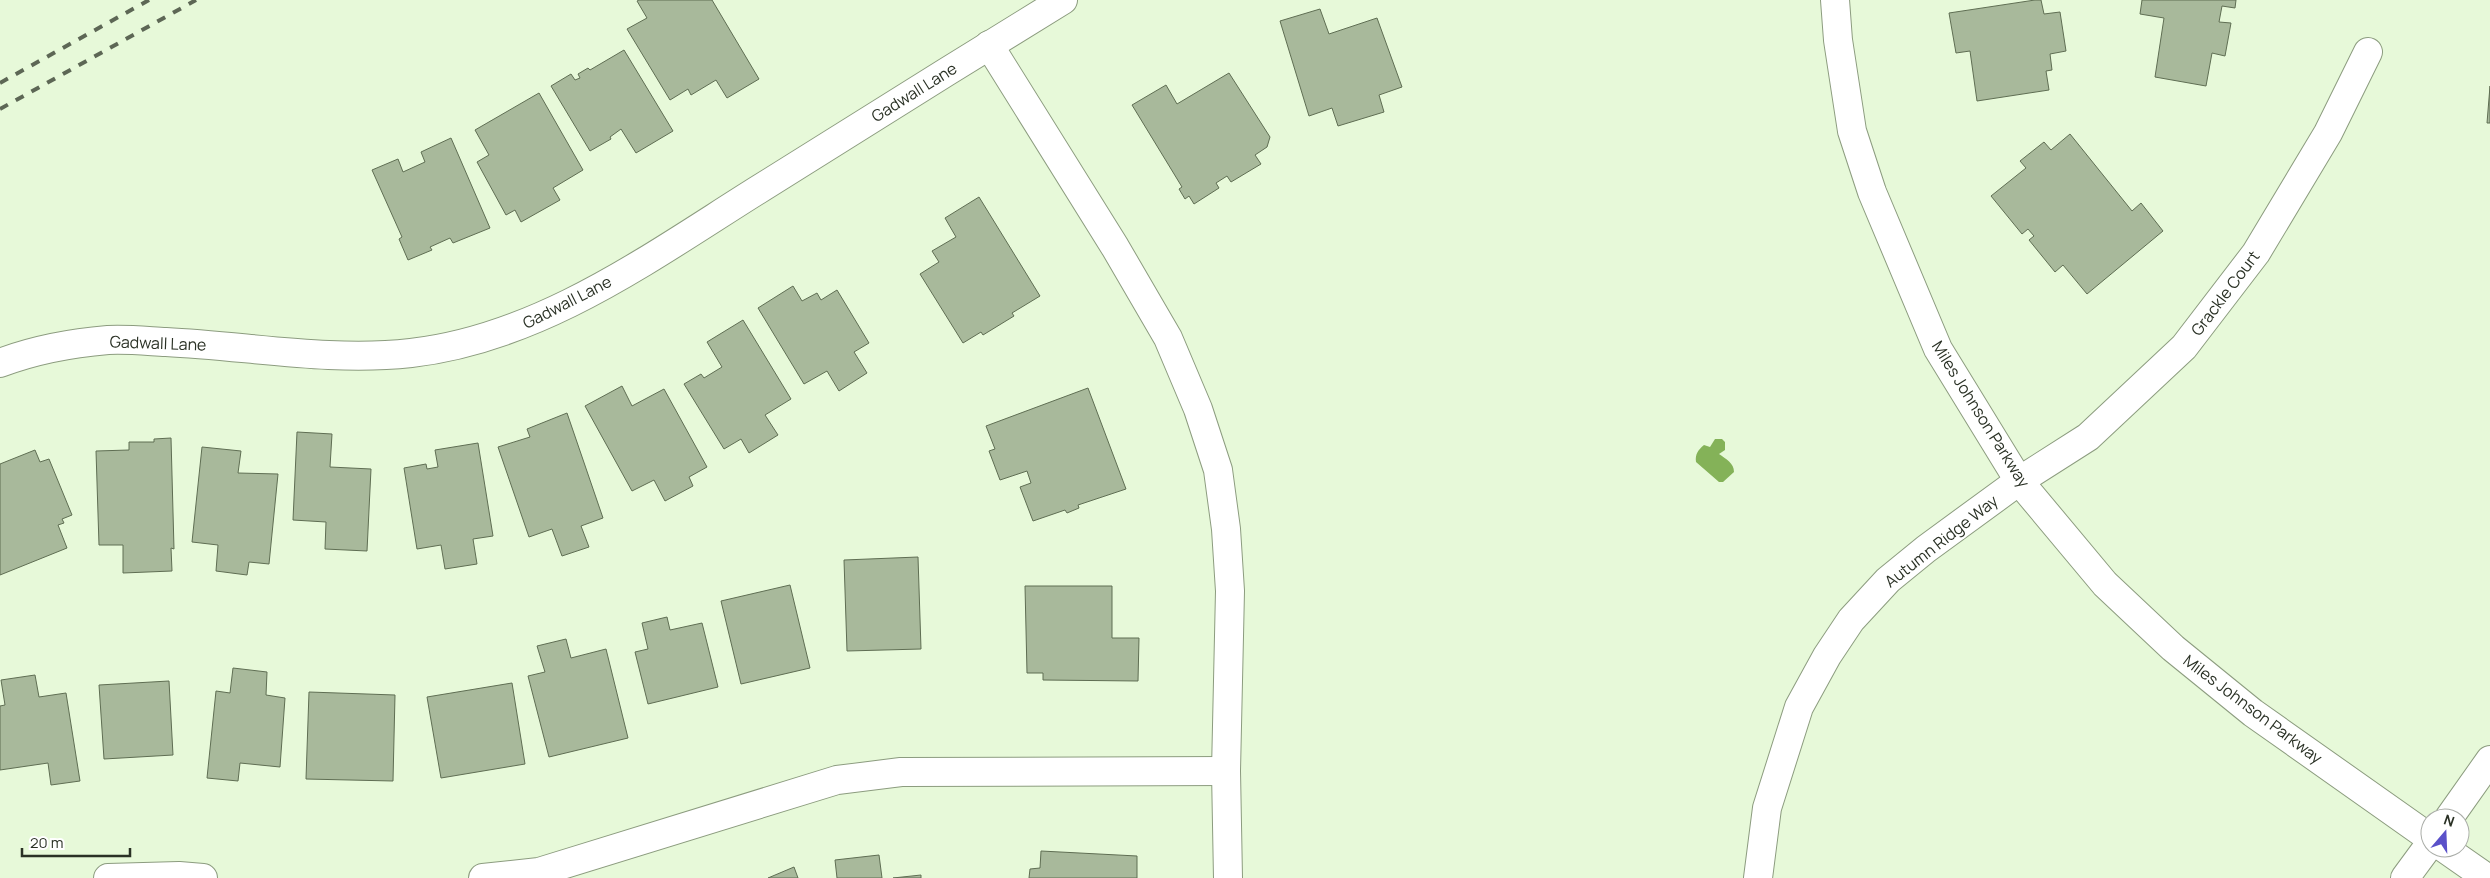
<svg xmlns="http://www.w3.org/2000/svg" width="2490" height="878" viewBox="0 0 2490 878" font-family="Manrope,sans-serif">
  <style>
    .water { fill: #84b258 }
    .building { fill: #a8b99b; stroke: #5f6e53 }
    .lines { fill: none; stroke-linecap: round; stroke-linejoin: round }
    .minor-casing { stroke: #8c9c7f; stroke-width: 30 }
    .minor { stroke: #fff; stroke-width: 28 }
    .rail { stroke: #5d6755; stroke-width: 4; stroke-dasharray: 9 9; stroke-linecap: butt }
    .labels { text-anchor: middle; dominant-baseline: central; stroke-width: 4; stroke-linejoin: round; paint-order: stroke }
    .street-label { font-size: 16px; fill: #2a3125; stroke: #fff }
  </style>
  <rect width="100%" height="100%" fill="#e7f9d9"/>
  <!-- water -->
  <path class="water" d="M 1715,439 L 1722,439 L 1725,442 L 1725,450 L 1719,454 C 1726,459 1734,463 1734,472 L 1723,482 L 1719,482 L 1696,462 C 1695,454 1698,450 1704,445 L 1710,447 Z"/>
  <!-- building -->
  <g class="building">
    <path d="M 639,0 L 712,0 L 759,79 L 727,98 L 716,80 L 691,95 L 688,89 L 670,100 L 627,29 L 647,18 L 637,1 Z"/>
    <path d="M 2035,0 L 2041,0 L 2044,14 L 2060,12 L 2066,51 L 2050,54 L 2052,70 L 2046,71 L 2049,90 L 1977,101 L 1970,51 L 1956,53 L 1949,13 Z"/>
    <path d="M 2142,0 L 2236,0 L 2235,8 L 2222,6 L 2219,22 L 2231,23 L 2225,56 L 2212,53 L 2206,86 L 2155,77 L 2164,18 L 2140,14 Z"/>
    <path d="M 1320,9 L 1329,34 L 1377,18 L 1402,87 L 1379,95 L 1384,112 L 1338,126 L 1332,108 L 1309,116 L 1280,21 Z"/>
    <path d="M 624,50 L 673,131 L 636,153 L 621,129 L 610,137 L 611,139 L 590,151 L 551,86 L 571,74 L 575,80 L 580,78 L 578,74 L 588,68 L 590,70 Z"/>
    <path d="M 1229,73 L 1270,137 L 1267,147 L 1255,155 L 1261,164 L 1231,182 L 1227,176 L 1216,183 L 1219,188 L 1194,204 L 1189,196 L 1185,199 L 1179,189 L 1182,187 L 1132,105 L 1166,85 L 1177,104 Z"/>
    <path d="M 2490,86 L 2490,123 L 2487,123 Z"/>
    <path d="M 539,93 L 583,170 L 553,188 L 560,200 L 521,222 L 515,210 L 506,215 L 477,162 L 489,155 L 475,130 Z"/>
    <path d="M 2070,134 L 2132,211 L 2141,203 L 2163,231 L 2087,294 L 2063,265 L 2055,272 L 2029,240 L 2034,236 L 2028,229 L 2022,234 L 1991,196 L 2026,168 L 2020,161 L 2044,142 L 2051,150 Z"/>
    <path d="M 451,138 L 490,228 L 453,243 L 450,238 L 430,247 L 432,250 L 408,260 L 399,239 L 402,237 L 372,170 L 398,159 L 403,172 L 425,162 L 421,152 Z"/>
    <path d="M 979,197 L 1040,296 L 1012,313 L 1014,316 L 983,335 L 981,332 L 963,343 L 920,274 L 939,262 L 932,251 L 956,237 L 945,218 Z"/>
    <path d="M 793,286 L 802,301 L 817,293 L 821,300 L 837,290 L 869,343 L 854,352 L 867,373 L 839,391 L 827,371 L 804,384 L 758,308 Z"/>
    <path d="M 743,320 L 791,399 L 765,415 L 778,435 L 749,453 L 741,439 L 724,449 L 684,384 L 701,374 L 704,378 L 722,367 L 707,342 Z"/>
    <path d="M 622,386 L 632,406 L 664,389 L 707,467 L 689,477 L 693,486 L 665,501 L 654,480 L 632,491 L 585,406 Z"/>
    <path d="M 1088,388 L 1126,489 L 1078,505 L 1079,508 L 1067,513 L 1065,510 L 1033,521 L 1020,487 L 1031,483 L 1027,471 L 1000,480 L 989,451 L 995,449 L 986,426 Z"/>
    <path d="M 567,413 L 603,518 L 581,526 L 589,547 L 562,556 L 552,529 L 529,537 L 498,447 L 530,437 L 527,429 Z"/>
    <path d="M 297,432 L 332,434 L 330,467 L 371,469 L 367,551 L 325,549 L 326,522 L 293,520 Z"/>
    <path d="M 171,438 L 174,549 L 171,548 L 172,571 L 123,573 L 123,545 L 99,545 L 96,451 L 129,450 L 129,442 L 154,442 L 154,439 Z"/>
    <path d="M 478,443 L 493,536 L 473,539 L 477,564 L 445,569 L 441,545 L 417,549 L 404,468 L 426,464 L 427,469 L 438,467 L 435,450 Z"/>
    <path d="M 202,447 L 241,451 L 238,473 L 278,474 L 269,564 L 249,562 L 247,575 L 216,571 L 218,545 L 192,542 Z"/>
    <path d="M 35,450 L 40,462 L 49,459 L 72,515 L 62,519 L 64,523 L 58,525 L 67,548 L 0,575 L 0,464 Z"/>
    <path d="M 918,557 L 921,649 L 847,651 L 844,560 Z"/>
    <path d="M 790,585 L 810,668 L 741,684 L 721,601 Z"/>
    <path d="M 1025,586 L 1112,586 L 1112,638 L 1139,638 L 1138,681 L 1043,680 L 1043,673 L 1027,673 Z"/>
    <path d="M 667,617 L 670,630 L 702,623 L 718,687 L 648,704 L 635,652 L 648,649 L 642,623 Z"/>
    <path d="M 566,639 L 571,658 L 606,649 L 628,738 L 549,757 L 528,676 L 545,672 L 537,646 Z"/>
    <path d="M 233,668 L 267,672 L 266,695 L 285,698 L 280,767 L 240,763 L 238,781 L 207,778 L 216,691 L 230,693 Z"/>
    <path d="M 35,675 L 39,697 L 66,693 L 80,781 L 51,785 L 48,763 L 0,770 L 0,706 L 5,705 L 1,680 Z"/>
    <path d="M 169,681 L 173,755 L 104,759 L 99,685 Z"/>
    <path d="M 512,683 L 525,764 L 441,778 L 427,697 Z"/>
    <path d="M 309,692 L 395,695 L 393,781 L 306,779 Z"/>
    <path d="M 1041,851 L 1137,856 L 1137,878 L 1029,878 L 1030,869 L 1040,868 Z"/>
    <path d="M 879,855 L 882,878 L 837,878 L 835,860 Z"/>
    <path d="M 794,867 L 798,878 L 768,878 Z"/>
    <path d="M 921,875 L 921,878 L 893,878 Z"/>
  </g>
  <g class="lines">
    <defs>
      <g id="minor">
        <path d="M 1835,0 L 1838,40 L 1852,131 L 1872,192 L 1938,349 L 2019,481 L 2105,584 L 2173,648 L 2253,713 L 2430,838"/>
        <path d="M 989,45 L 1115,247 L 1168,338 L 1198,409 L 1218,470 L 1226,529 L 1230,591 L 1226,771 L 1228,878"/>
        <path d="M 0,363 C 34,350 72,343 108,340 C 127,339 147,341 166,342 C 248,346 330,362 411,353 C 542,338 652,256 761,188 C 861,125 962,62 1063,0"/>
        <path d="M 2449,818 L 2490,760"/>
        <path d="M 2444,848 L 2487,878"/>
        <path d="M 108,878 L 179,876 L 203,878"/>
        <path d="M 483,878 L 539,872 L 837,780 L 901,772 L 1226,771"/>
        <path d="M 1758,878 L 1767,808 L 1799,707 L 1827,656 L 1851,620 L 1888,580 L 1926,549 L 2019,481 L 2088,437 L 2184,347 L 2256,253 L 2328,133 L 2368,52"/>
        <path d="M 2405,878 L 2430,844"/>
      </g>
    </defs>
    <!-- minor casing -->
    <use href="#minor" class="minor-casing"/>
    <!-- minor -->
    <use href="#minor" class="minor"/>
    <!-- rail -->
    <g class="rail">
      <path d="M 0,83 L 149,0"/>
      <path d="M 0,109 L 196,0"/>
    </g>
  </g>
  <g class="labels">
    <!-- street labels -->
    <g class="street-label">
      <text transform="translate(914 92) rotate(-32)">Gadwall Lane</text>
      <text transform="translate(2225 293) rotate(-53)">Grackle Court</text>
      <text transform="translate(567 302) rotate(-27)">Gadwall Lane</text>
      <text transform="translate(158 343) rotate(2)">Gadwall Lane</text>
      <text transform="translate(1981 414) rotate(58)">Miles Johnson Parkway</text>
      <text transform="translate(1941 541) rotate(-38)">Autumn Ridge Way</text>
      <text transform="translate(2253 709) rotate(37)">Miles Johnson Parkway</text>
    </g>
  </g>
  <!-- north arrow -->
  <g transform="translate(2445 833) rotate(19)"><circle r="24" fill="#ffffff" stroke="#aaada8"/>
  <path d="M0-4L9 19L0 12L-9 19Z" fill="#5a51c9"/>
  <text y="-8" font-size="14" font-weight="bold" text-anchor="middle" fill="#2a3125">N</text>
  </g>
  <!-- scale -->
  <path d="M22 848v8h108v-8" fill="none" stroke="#2a3125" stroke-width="2.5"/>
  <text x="30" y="848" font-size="15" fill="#2a3125" stroke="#ffffff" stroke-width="4" paint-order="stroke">20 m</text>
</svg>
